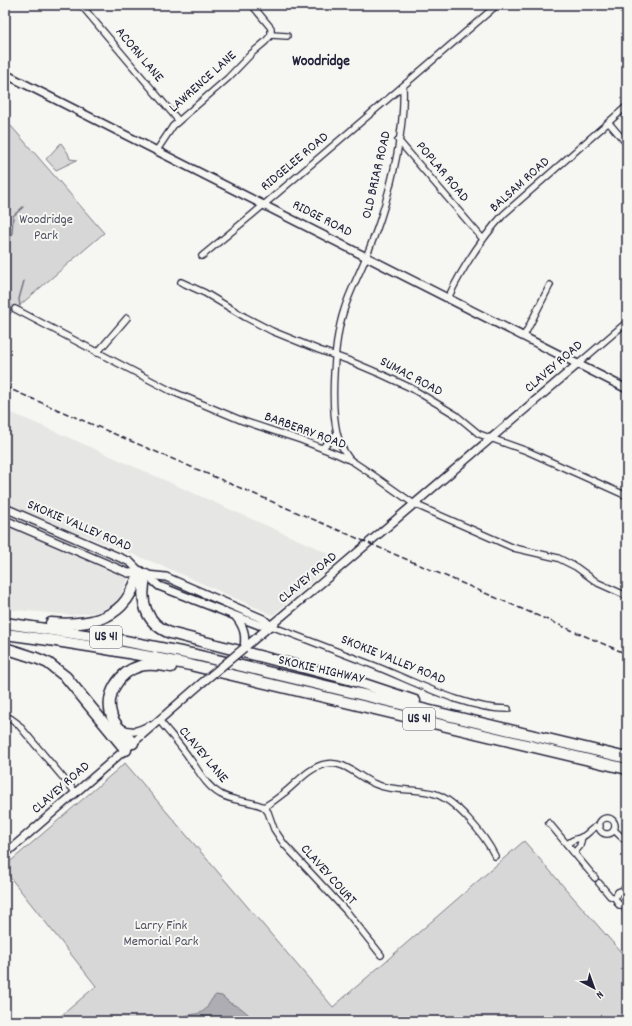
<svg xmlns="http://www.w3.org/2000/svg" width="632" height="1026" viewBox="0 0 632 1026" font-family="Dekko,sans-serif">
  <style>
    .built { fill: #e6e6e4 }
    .green { fill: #d7d7d7; stroke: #7c7c89 }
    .water { fill: #adadb3; stroke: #757583 }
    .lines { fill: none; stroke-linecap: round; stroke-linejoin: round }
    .stream { stroke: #757583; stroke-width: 1.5 }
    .street-casing { stroke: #22223b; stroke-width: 8 }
    .secondary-casing { stroke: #22223b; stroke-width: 10 }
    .highway-casing { stroke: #22223b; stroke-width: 13 }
    .street { stroke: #f6f6f2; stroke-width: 5.5 }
    .secondary { stroke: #f6f6f2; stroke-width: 7 }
    .highway { stroke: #f6f6f2; stroke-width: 10 }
    .rail { stroke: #22223b; stroke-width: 1.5; stroke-dasharray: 6 3; stroke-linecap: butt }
    .secondary-bridge-casing { stroke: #22223b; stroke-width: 10; stroke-linecap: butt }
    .secondary-bridge { stroke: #f6f6f2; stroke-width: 7 }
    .labels { text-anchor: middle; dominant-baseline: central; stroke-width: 4; stroke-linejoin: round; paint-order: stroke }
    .shield { fill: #f6f6f2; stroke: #626272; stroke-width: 1 }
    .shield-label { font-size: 13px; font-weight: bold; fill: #22223b }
    .street-label { font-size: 14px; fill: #22223b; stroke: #f6f6f2 }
    .park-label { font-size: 14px; fill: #4f4f62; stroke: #f6f6f2 }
    .neighbourhood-label { font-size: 15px; font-weight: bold; fill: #22223b; stroke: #f6f6f2 }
  </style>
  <rect width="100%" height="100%" fill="#f6f6f2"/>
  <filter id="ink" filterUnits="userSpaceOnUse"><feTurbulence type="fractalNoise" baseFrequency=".025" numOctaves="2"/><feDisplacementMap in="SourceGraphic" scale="8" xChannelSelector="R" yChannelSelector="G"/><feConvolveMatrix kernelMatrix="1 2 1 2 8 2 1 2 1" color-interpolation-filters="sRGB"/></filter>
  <g filter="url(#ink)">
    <!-- built -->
    <g class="built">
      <path d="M 5,410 L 70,438 L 339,558 L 273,615 L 165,567 L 5,504 Z"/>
      <path d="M 5,525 L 128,579 L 117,603 L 96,612 L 71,615 L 5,609 Z"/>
    </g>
    <!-- green -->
    <g class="green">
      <path d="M 11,126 L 104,233 L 5,318 L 5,131 Z"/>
      <path d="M 61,143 L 68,153 L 70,159 L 77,160 L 56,170 L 46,159 Z"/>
      <path d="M 125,763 L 333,1007 L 524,841 L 627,959 L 627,1021 L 55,1021 L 96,986 L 5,871 L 5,866 Z"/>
    </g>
    <!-- water -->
    <path class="water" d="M 216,995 L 222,996 L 230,1003 L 241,1008 L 256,1021 L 178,1021 C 185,1013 194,1016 202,1012 C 209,1008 209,1000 216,995 Z"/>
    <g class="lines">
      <!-- stream -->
      <g class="stream">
        <path d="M 9,240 L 12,233 L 13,216 L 23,207"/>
        <path d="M 20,306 L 19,299 L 24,281"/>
      </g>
      <defs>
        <g id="street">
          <path d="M 81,5 L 178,120"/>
          <path d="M 252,5 L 271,28 L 271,35"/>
          <path d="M 619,5 L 627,14"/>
          <path d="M 271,35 L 287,36"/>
          <path d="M 609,123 L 627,144"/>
          <path d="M 398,140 L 482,238"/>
          <path d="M 157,150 L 173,126 L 228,78 L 252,53 L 265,42 L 271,35"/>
          <path d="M 202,256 L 253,214 L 403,86"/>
          <path d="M 181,282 L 205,293 L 245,317 L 272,331 L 319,350 L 350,361 L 383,375 L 411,388 L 456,415 L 479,434 L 527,451 L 627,496"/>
          <path d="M 448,298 C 463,267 480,240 504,214 L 627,106"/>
          <path d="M 15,309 L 171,391 L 243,421 L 301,440 L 339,455 L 352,461 L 370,473 L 414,504 L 514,548 L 558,558 L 576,567 L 598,583 L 627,596"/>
          <path d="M 524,336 L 550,285"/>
          <path d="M 97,353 L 127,318"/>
          <path d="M 578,364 L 627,322"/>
          <path d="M 322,448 L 337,434"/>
          <path d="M 350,460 C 344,452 339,442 337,433 C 330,402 334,340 344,310 C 350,291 359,275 366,257 C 371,245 376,232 380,220 C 393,181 405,127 403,86 L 497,5"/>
          <path d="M 271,626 C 304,639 337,651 370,664 C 412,680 463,709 508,709"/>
          <path d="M 5,716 L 10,718 L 17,723 L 76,793"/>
          <path d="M 159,720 C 169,733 181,745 190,759 C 199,771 206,786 220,794 C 233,802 250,800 264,807 C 271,803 278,798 284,793 C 297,783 309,767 326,764 C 345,760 359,778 375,784 C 393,792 414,788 432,793 C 455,798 485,836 495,856"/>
          <path d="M 264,807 L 268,812 L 274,829 L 284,844 L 347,912 L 381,955"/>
          <circle cx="607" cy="826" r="8"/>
          <path d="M 549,823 L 595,878"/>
          <path d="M 614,830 L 627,842"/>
          <path d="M 567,844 C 574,838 576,840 582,837 C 589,834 592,826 600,826"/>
          <path d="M 574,853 L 580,846 L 582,837"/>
          <path d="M 599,883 L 610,896 L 615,898"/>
          <path d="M 627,892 L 623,890 L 618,892 L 615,898 L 619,905 L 624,905 L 627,903"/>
          <path d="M 624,905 L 627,914"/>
        </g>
        <g id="secondary">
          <path d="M 5,74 L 627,389"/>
          <path d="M 5,508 L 130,562 L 140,572 L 146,575 L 166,577 L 263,619 L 271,626"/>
          <path d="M 5,520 L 128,573 L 140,572"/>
          <path d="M 147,575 L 159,586 L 259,625 L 271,626"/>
          <path d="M 236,617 C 244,627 246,635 244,648"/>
          <path d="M 244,648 L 325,580 L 578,364"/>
          <path d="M 121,728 C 131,734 139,731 149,726"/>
          <path d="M 5,854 L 203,682"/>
        </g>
        <g id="highway">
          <path d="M 146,575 C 139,600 145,623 170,633 L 352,680 L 415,701"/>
          <path d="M 5,623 L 125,641 L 196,655 L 627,758"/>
          <path d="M 51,623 C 75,625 104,624 122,605 C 131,596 135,584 140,572"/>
          <path d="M 5,634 C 68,642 129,652 190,665 L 627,769"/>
          <path d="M 5,648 L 36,658 L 48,663 L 66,677 L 126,750"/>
          <path d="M 133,743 C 126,735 116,727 112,717 C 104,695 119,672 140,666 C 150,663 161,665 171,667"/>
        </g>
      </defs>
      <!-- street casing -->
      <use href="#street" class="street-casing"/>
      <!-- secondary casing -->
      <use href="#secondary" class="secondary-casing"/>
      <!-- highway casing -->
      <use href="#highway" class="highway-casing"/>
      <!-- street -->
      <use href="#street" class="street"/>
      <!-- secondary -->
      <use href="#secondary" class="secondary"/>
      <!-- highway -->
      <use href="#highway" class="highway"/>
      <!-- rail -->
      <path class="rail" d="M 5,387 L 627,654"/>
      <defs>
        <path id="secondary-bridge" d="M 203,682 L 244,648"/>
      </defs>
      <!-- secondary-bridge casing -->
      <use href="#secondary-bridge" class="secondary-bridge-casing"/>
      <!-- secondary-bridge -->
      <use href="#secondary-bridge" class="secondary-bridge"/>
    </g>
  </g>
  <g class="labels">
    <!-- shield labels -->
    <g class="shield">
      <rect x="90" y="626" width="32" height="22" rx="3"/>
      <rect x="403" y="708" width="32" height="22" rx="3"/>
    </g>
    <g class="shield-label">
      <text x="106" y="637">US 41</text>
      <text x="419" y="719">US 41</text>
    </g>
    <!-- street labels -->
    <g class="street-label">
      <text transform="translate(139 55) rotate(50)">ACORN LANE</text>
      <text transform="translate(203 82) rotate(-42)">LAWRENCE LANE</text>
      <text transform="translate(295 162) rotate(-40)">RIDGELEE ROAD</text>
      <text transform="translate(442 172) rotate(50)">POPLAR ROAD</text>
      <text transform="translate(377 175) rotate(-77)">OLD BRIAR ROAD</text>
      <text transform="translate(520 185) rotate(-42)">BALSAM ROAD</text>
      <text transform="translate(322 219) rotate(27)">RIDGE ROAD</text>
      <text transform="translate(554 367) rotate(-41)">CLAVEY ROAD</text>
      <text transform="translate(411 377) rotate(28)">SUMAC ROAD</text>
      <text transform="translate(305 431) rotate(20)">BARBERRY ROAD</text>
      <text transform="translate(79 526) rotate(23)">SKOKIE VALLEY ROAD</text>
      <text transform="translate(308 578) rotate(-40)">CLAVEY ROAD</text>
      <text transform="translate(393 660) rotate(22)">SKOKIE VALLEY ROAD</text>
      <text transform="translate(321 670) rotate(13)">SKOKIE HIGHWAY</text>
      <text transform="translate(203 755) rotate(50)">CLAVEY LANE</text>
      <text transform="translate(61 788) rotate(-41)">CLAVEY ROAD</text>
      <text transform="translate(328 875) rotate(48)">CLAVEY COURT</text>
    </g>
    <!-- park labels -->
    <g class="park-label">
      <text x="46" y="220">Woodridge<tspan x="46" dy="16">Park</tspan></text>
      <text x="161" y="926">Larry Fink<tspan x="161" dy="16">Memorial Park</tspan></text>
    </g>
    <!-- neighbourhood labels -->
    <g class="neighbourhood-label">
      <text x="321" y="62">Woodridge</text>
    </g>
  </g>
  <!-- margin -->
  <rect width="632" height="1026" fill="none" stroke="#f6f6f2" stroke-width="20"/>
  <rect x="10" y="10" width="612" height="1006" fill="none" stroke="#22223b" stroke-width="1.5" filter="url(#ink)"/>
  <!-- north arrow -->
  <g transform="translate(594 988) rotate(139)" stroke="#f6f6f2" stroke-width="3" paint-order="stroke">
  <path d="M0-3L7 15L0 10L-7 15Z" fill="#22223b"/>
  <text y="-6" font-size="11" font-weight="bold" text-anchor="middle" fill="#22223b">N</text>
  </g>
</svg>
